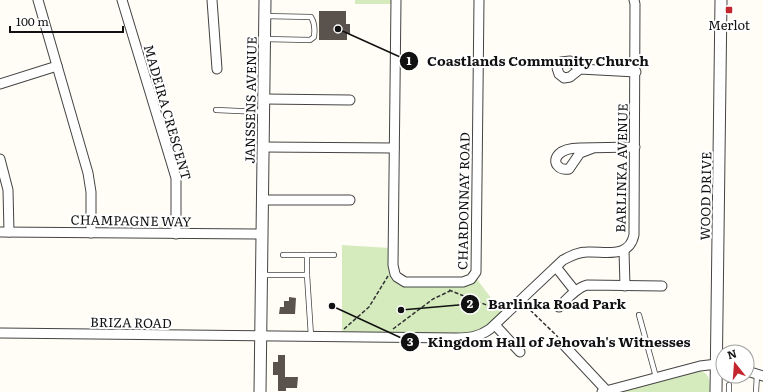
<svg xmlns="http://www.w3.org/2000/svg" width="763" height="392" viewBox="0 0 763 392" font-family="Literata,serif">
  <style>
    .green { fill: #d5ebbd }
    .building { fill: #5a524d }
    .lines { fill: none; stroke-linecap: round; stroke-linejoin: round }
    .service-casing { stroke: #444; stroke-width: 6 }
    .minor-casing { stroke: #444; stroke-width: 11 }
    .tertiary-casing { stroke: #444; stroke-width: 13 }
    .path { stroke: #333; stroke-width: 1.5; stroke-dasharray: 4 2; stroke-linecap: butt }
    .service { stroke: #fff; stroke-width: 4.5 }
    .minor { stroke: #fff; stroke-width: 9 }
    .tertiary { stroke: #fff; stroke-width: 11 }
    .poi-dot { fill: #c4262e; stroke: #fff; stroke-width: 1.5 }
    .labels { text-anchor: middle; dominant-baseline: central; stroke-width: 4; stroke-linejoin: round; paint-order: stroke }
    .poi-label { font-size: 13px; fill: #111; stroke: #fff }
    .street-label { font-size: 13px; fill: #111; stroke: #fff }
    .leader { fill: none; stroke: #111; stroke-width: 1.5 }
    .callout-dot { fill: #111; stroke: #fff; stroke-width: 1.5 }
    .mark-label { font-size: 12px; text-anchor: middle; font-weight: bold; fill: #fff }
    .callout-label { font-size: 14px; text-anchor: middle; font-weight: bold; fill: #111; stroke: #fff; stroke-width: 4; stroke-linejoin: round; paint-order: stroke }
  </style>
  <rect width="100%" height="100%" fill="#fffdf5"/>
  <!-- green -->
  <g class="green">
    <rect x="355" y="0" width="37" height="4"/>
    <path d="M 342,245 L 390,248 L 390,266 L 405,286 L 460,287 L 469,285 L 476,278 L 503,314 L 489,327 L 473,334 L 342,333 Z"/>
    <path d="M 697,371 C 710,371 710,381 710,392 L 617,392 Z"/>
  </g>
  <!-- building -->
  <g class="building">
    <path d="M 319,11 L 346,11 L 346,24 L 350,24 L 350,34 L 347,34 L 347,40 L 319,40 Z"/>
    <path d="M 289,297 L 296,298 L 295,314 L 279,314 L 280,307 L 284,307 L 284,301 L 289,301 Z"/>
    <path d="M 278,355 L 285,355 L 285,377 L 298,377 L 297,388 L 286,388 L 286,391 L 278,391 L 278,375 L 273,375 L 273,362 L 278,362 Z"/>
  </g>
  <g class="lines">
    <defs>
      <g id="service">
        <path d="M 264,39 L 310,40 L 314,37 C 315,30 315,23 311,17 L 264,16"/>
        <path d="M 216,110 L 264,112"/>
        <path d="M 283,255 L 307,255"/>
        <path d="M 263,275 L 307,275 L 307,255 L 334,255"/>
        <path d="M 307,275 L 311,336"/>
        <path d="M 639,315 L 656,377"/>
        <path d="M 729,392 L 729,385"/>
        <path d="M 756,392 L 757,374"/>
      </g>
      <g id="minor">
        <path d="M 38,0 L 88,173 L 91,192 L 91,233"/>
        <path d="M 122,0 L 176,178 L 176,234"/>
        <path d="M 212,0 L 217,69"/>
        <path d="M 396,0 L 393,265 L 395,274 L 397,277 L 405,282 L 463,282 L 471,279 L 476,272 L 479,0"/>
        <path d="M 580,69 L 570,77 L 564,78 L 559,74 L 557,68 L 561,62 L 570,61 L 580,69 L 636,72"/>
        <path d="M 0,84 L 57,66"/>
        <path d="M 264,99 L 350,100"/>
        <path d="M 263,147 L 394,148"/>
        <path d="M 593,148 L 580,153 L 569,169 C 559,171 551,162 559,154 C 564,149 573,148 580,148 L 635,147"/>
        <path d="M 0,159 L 8,190 L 9,232"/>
        <path d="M 263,200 L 350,200"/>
        <path d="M 0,232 L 262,234"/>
        <path d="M 624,250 L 625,286"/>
        <path d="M 556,267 L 575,291"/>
        <path d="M 559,307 C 567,299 576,288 587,285 L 662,286"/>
        <path d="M 495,325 L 520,352"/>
        <path d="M 0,333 L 456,338 C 469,338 479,337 490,329 L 563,260 C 571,256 578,252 587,252 C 605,251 629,259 634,235 L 635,4 L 634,0"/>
        <path d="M 562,343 L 606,390"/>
        <path d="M 747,371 L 763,376"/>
        <path d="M 602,392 L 700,366 L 717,364 L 723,366"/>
      </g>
      <g id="tertiary">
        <path d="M 260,392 L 265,0"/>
        <path d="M 716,392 L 721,0"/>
      </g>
    </defs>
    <!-- service casing -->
    <use href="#service" class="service-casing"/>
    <!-- minor casing -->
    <use href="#minor" class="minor-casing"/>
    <!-- tertiary casing -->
    <use href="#tertiary" class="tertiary-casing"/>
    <!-- path -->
    <g class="path">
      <path d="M 449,290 L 499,310"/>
      <path d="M 526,306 L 558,337"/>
      <path d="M 344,329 L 369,307 L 388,276"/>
      <path d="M 393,329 L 433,299 L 450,291"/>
    </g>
    <!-- service -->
    <use href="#service" class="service"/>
    <!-- minor -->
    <use href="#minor" class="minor"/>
    <!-- tertiary -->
    <use href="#tertiary" class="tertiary"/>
  </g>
  <!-- markers -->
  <rect class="poi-dot" x="725" y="6" width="8" height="8" rx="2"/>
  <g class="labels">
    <!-- poi labels -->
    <g class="poi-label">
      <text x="729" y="24">Merlot</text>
    </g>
    <!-- street labels -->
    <g class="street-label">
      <text transform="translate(250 100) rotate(-89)">JANSSENS AVENUE</text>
      <text transform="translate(168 112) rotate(74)">MADEIRA CRESCENT</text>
      <text transform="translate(621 168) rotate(-89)">BARLINKA AVENUE</text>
      <text transform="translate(705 196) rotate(-89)">WOOD DRIVE</text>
      <text transform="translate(463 201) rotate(-89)">CHARDONNAY ROAD</text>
      <text transform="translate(131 220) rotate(1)">CHAMPAGNE WAY</text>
      <text transform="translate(131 322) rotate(1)">BRIZA ROAD</text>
    </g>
  </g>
  <!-- callouts -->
  <path class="leader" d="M338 29L409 61M401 310L470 304M332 306L410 342"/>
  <g class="callout-dot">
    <circle cx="338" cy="29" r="4"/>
    <circle cx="401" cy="310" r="4"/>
    <circle cx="332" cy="306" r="4"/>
    <circle cx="409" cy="61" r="10"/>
    <circle cx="470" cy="304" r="10"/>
    <circle cx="410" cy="342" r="10"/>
  </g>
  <g class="mark-label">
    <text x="409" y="65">1</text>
    <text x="470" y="308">2</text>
    <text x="410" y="346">3</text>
  </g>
  <g class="callout-label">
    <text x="538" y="66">Coastlands Community Church</text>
    <text x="557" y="309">Barlinka Road Park</text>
    <text x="559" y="347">Kingdom Hall of Jehovah's Witnesses</text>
  </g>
  <!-- north arrow -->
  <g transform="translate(735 364) rotate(343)"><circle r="19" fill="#ffffff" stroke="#a0a0a0"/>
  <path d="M0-3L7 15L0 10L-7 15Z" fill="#c4262e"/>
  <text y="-6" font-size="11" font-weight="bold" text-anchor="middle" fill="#111111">N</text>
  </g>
  <!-- scale -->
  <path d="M10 26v6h113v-6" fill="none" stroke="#111111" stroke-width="2"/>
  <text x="16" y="26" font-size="12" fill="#111111" stroke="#ffffff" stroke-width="3" paint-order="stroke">100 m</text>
</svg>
